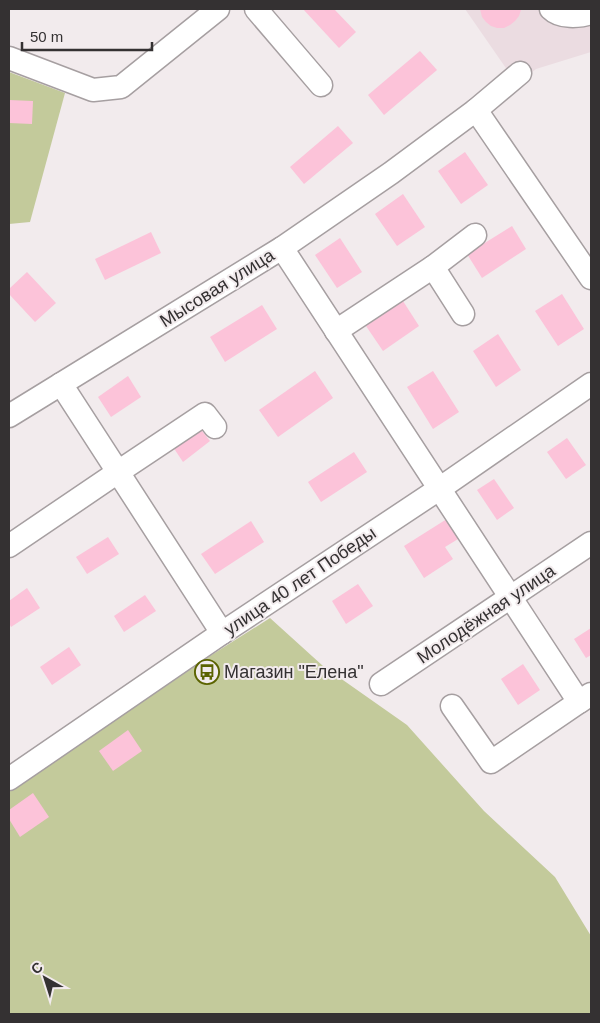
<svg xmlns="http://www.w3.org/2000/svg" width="600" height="1023" viewBox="0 0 600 1023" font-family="Helvetica,sans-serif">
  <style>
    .built { fill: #ebdce1 }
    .green { fill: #c3ca9b }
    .building { fill: #fcc3d9 }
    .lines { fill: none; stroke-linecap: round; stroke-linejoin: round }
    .minor-casing { stroke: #a69fa1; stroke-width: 25 }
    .minor { stroke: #fff; stroke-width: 22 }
    .labels { text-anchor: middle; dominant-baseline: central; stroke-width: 4; stroke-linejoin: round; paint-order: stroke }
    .street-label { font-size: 18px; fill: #343132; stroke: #f2ebed }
    .poi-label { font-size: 18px; fill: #343132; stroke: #f2ebed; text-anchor: start }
  </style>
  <rect width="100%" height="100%" fill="#f2ebed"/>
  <!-- built -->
  <path class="built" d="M 465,9 L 591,9 L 591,52 L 536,69 L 517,84 Z"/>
  <!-- green -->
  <g class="green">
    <path d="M 9,72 L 65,93 L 30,222 L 9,224 Z"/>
    <path d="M 270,618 L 323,666 L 407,725 L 484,811 L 555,877 L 591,936 L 591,1014 L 9,1014 L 9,792 L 210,656 Z"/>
  </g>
  <!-- building -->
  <g class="building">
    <path d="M 303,9 L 334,9 L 356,32 L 339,48 Z"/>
    <path d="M 480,9 L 521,9 L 521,10 L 519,16 L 515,21 L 510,25 L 504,28 L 497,28 L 491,26 L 486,22 L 482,17 Z"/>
    <path d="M 420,51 L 437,70 L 384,115 L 368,95 Z"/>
    <path d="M 9,100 L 33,101 L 32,124 L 9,123 Z"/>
    <path d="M 338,126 L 353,143 L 304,184 L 290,167 Z"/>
    <path d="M 465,152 L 488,185 L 461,204 L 438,171 Z"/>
    <path d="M 403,194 L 425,227 L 397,246 L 375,214 Z"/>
    <path d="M 512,226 L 526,249 L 482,278 L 467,254 Z"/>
    <path d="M 151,232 L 161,253 L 105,280 L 95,259 Z"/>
    <path d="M 340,238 L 362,272 L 337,288 L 315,255 Z"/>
    <path d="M 27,272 L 56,303 L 35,322 L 9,294 L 9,289 Z"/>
    <path d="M 562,294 L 584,329 L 558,346 L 535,311 Z"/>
    <path d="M 403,301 L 419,326 L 383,351 L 366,326 Z"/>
    <path d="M 262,305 L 277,329 L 225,362 L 210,337 Z"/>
    <path d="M 498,334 L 521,370 L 496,387 L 473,351 Z"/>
    <path d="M 315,371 L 333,398 L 278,437 L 259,410 Z"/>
    <path d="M 433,371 L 459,412 L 433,429 L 407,387 Z"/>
    <path d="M 128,376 L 141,397 L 111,417 L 98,397 Z"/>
    <path d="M 199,427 L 210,441 L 183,462 L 173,447 Z"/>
    <path d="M 567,438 L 586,465 L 566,479 L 547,452 Z"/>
    <path d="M 354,452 L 367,472 L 321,502 L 308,482 Z"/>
    <path d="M 494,479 L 514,508 L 497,520 L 477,490 Z"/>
    <path d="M 450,517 L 463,536 L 445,547 L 453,559 L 424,578 L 404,546 Z"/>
    <path d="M 251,521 L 264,542 L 215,574 L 201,554 Z"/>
    <path d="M 108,537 L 119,554 L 87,574 L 76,557 Z"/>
    <path d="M 358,584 L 373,606 L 346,624 L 332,601 Z"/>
    <path d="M 27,588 L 40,608 L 11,627 L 9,623 L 9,601 Z"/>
    <path d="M 145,595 L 156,611 L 124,632 L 114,616 Z"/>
    <path d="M 591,628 L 591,655 L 586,658 L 574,639 Z"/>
    <path d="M 69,647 L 81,665 L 52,685 L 40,667 Z"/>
    <path d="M 523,664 L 540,690 L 518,705 L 501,679 Z"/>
    <path d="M 128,730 L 142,751 L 113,771 L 99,751 Z"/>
    <path d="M 33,793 L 49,817 L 20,837 L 9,819 L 9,810 Z"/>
  </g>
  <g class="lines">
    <defs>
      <g id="minor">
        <path d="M 256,9 L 321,85"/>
        <path d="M 551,9 C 560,18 579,17 591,13"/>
        <path d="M 9,58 L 93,90 L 121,87 L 218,9"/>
        <path d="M 476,110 L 520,73"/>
        <path d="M 282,248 L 391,173 L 476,110 L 591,278"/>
        <path d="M 433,267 L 463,314"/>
        <path d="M 336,331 L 433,267 L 475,235"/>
        <path d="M 61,384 L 118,472 L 205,414 L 215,427"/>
        <path d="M 9,416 L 282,248 L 579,702 L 591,694"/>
        <path d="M 9,546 L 118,472 L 222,633"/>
        <path d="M 381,684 L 591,543"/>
        <path d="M 452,706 L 491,762 L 579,702"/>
        <path d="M 9,779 L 222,633 L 439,489 L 591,384"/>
      </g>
    </defs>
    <!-- minor casing -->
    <use href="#minor" class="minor-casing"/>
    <!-- minor -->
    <use href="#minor" class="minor"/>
  </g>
  <!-- icons -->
  <defs>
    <symbol id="bus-ring" viewBox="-11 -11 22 22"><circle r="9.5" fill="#f2ebed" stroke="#5b6300" stroke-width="1.5"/><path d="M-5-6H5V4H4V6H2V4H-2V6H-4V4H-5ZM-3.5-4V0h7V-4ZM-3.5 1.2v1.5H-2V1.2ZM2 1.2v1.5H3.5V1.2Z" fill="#5b6300"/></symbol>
  </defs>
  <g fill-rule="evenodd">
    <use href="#bus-ring" x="193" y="658" width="28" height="28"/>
  </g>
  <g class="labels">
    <!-- street labels -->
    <g class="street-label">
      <text transform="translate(217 288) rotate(-32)">Мысовая улица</text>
      <text transform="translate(300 581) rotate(-34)">улица 40 лет Победы</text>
      <text transform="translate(486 614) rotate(-34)">Молодёжная улица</text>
    </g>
    <!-- poi labels -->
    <g class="poi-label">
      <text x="224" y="672">Магазин "Елена"</text>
    </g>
  </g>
  <!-- border -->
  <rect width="600" height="1023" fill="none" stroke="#343132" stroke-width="20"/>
  <!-- north arrow -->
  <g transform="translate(45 978) rotate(321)" stroke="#f2ebed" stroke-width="4" paint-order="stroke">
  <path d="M0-4L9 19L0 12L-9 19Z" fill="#343132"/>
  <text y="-8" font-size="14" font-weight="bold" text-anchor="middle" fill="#343132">С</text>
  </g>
  <!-- scale -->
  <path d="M22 42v8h130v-8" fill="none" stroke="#343132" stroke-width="2.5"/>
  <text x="30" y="42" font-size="15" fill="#343132" stroke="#f2ebed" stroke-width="4" paint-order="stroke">50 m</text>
</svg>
